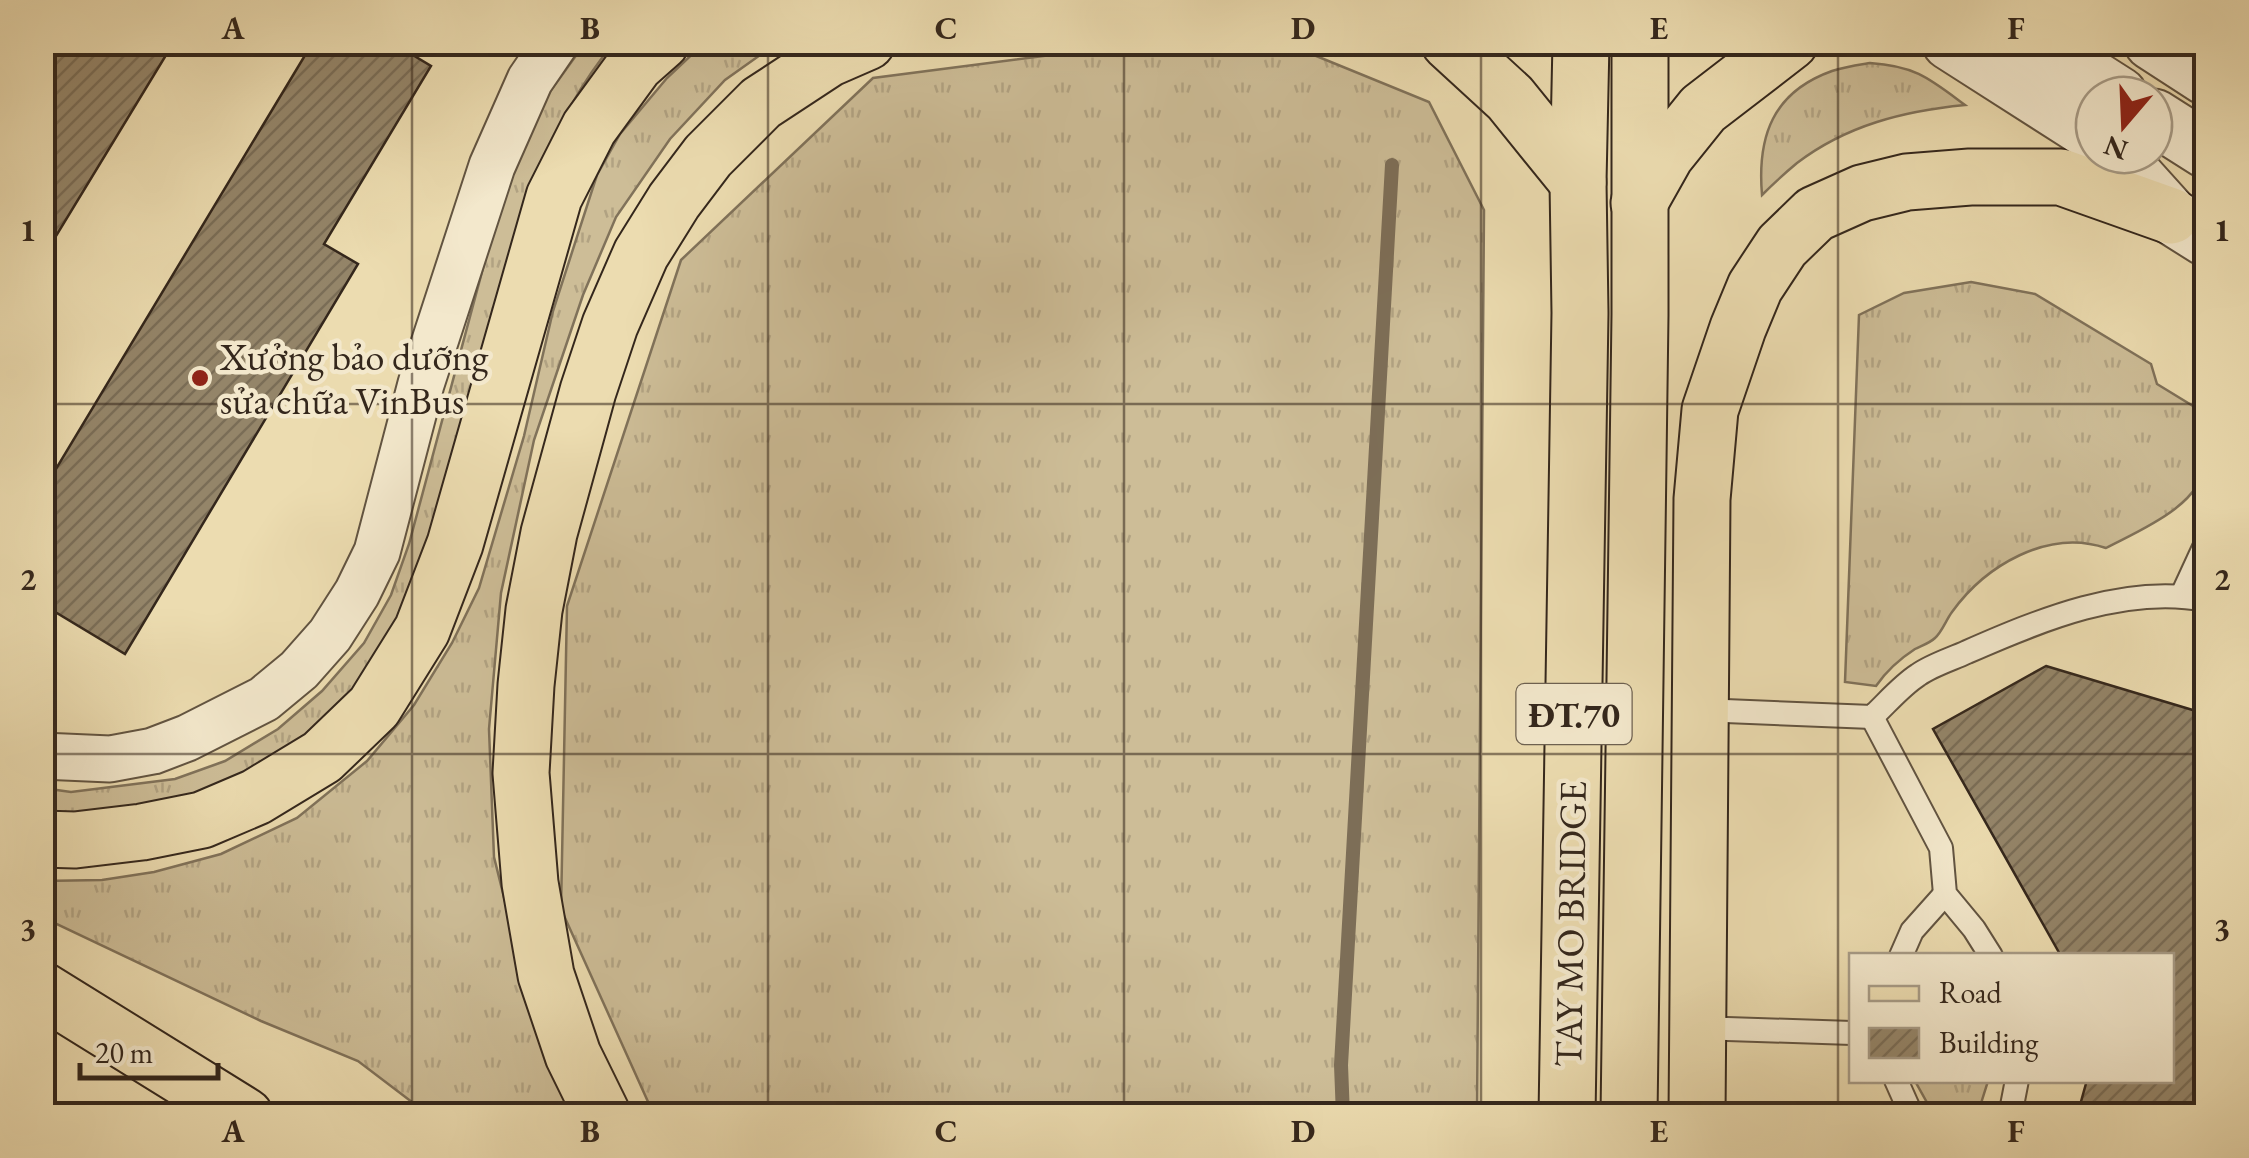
<svg xmlns="http://www.w3.org/2000/svg" width="2249" height="1158" viewBox="0 0 2249 1158" font-family="'EB Garamond',serif">
  <style>
    .grass { fill: url(#grass-tufts); stroke: #80725a; stroke-width: 2.5 }
    .lines { fill: none; stroke-linecap: round; stroke-linejoin: round }
    .stream { stroke: #7d6e57; stroke-width: 14 }
    .building { fill: url(#building-hatch); stroke: #34271c; stroke-width: 2.5 }
    .service-casing { stroke: #625441; stroke-width: 26 }
    .minor-casing { stroke: #625441; stroke-width: 49 }
    .tertiary-casing { stroke: #625441; stroke-width: 59 }
    .primary-casing { stroke: #34271c; stroke-width: 59 }
    .service { stroke: #f3e8cc; stroke-width: 22 }
    .minor { stroke: #f3e8cc; stroke-width: 45 }
    .tertiary { stroke: #f3e8cc; stroke-width: 55 }
    .primary { stroke: #ecdcb0; stroke-width: 55 }
    .grid { fill: none; stroke: #34271c; stroke-width: 2.5; stroke-opacity: 0.55 }
    .poi-dot { fill: #8f2418; stroke: #f3e8cc; stroke-width: 4 }
    .labels { text-anchor: middle; dominant-baseline: central; stroke-width: 9; stroke-linejoin: round; paint-order: stroke }
    .shield { fill: #f3e8cc; stroke: #6d6151; stroke-width: 2.5 }
    .shield-label { font-size: 35px; font-weight: bold; fill: #34271c }
    .poi-label { font-size: 38px; fill: #34271c; stroke: #f3e8cc; text-anchor: start }
    .street-label { font-size: 38px; fill: #34271c; stroke: #f3e8cc }
    .neatline { fill: none; stroke: #34271c; stroke-width: 4 }
    .grid-label { font-size: 32px; text-anchor: middle; font-weight: bold; fill: #34271c }
  </style>
  <defs>
    <pattern id="grass-tufts" width="24" height="20" patternUnits="userSpaceOnUse" patternTransform="scale(2.5)"><rect width="24" height="20" fill="#cdbd97"/><path d="M3 7l-1-3M5 7V3M7 7l1-3M15 17l-1-3M17 17v-4M19 17l1-3" fill="none" stroke="#b1a282"/></pattern>
    <pattern id="building-hatch" width="6" height="6" patternUnits="userSpaceOnUse" patternTransform="scale(2.5)"><rect width="6" height="6" fill="#948569"/><path d="M-1 1l2-2M0 6l6-6M5 7l2-2" fill="none" stroke="#7a6d56"/></pattern>
  </defs>
  <rect width="100%" height="100%" fill="#ecdcb0"/>
  <filter id="stains"><feTurbulence type="fractalNoise" baseFrequency=".002" numOctaves="4"/><feColorMatrix values="0 0 0 0 .2 0 0 0 0 .09 0 0 0 0 .02 0 0 0 .5 -.17"/></filter>
  <radialGradient id="worn" r=".72"><stop offset=".6" stop-color="#630" stop-opacity="0"/><stop offset="1" stop-color="#630" stop-opacity=".3"/></radialGradient>
  <!-- grass -->
  <g class="grass">
    <path d="M 1282,42 L 1429,102 L 1484,210 L 1477,1115 L 654,1115 L 561,909 L 567,606 L 681,260 L 873,78 L 1145,43 Z"/>
    <path d="M 585,43 L 614,43 C 579,84 557,130 535,179 L 411,609 L 332,723 L 210,796 L 43,823 L 42,788 L 71,792 L 175,779 L 225,761 L 278,729 L 322,691 L 364,643 L 391,595 L 409,544 L 501,201 L 544,100 Z"/>
    <path d="M 704,43 L 777,43 L 725,80 L 670,139 L 616,217 L 583,295 L 534,440 L 501,593 L 489,729 L 494,857 L 524,978 L 577,1115 L 429,1115 L 358,1061 L 261,1021 L 46,919 L 43,916 L 42,881 L 102,880 L 154,872 L 221,854 L 297,818 L 367,761 L 414,705 L 452,643 L 479,588 L 524,436 L 553,311 L 597,175 L 620,134 L 667,78 Z"/>
    <path d="M 1870,63 C 1916,66 1930,79 1965,105 C 1904,111 1847,125 1797,163 C 1785,173 1773,184 1762,195 C 1757,136 1773,92 1832,71 C 1844,67 1858,65 1870,63 Z"/>
    <path d="M 1971,282 L 2035,294 L 2151,364 L 2157,384 L 2206,414 C 2207,429 2208,446 2206,462 C 2201,506 2140,530 2106,548 C 2048,528 1985,566 1952,612 C 1946,620 1942,632 1935,638 C 1930,643 1921,646 1915,649 C 1898,660 1887,670 1876,686 L 1845,682 L 1859,315 L 1904,293 Z"/>
    <path d="M 1915,1081 L 1988,1081 L 1977,1116 L 1934,1115 Z"/>
  </g>
  <g class="lines">
    <!-- stream -->
    <path class="stream" d="M 1343,1116 L 1341,1065 L 1392,165"/>
  </g>
  <!-- building -->
  <g class="building">
    <path d="M 53,42 L 174,42 L 42,259 L 42,60 Z"/>
    <path d="M 313,42 L 391,42 L 431,66 L 324,244 L 358,264 L 125,654 L 42,604 L 42,492 Z"/>
    <path d="M 2046,666 L 2206,714 L 2206,1116 L 2077,1116 L 2087,1080 L 2172,1080 L 2172,956 L 2061,956 L 1933,729 Z"/>
  </g>
  <g class="lines">
    <defs>
      <g id="service">
        <path d="M 2182,595 L 2206,543"/>
        <path d="M 1701,710 L 1872,717 C 1887,703 1901,686 1918,675 C 1932,665 1952,659 1967,652 C 2040,620 2126,584 2206,600"/>
        <path d="M 1872,717 L 1941,848 L 1945,894 L 1974,929 L 1991,956"/>
        <path d="M 1901,956 L 1912,931 L 1945,894"/>
        <path d="M 1697,1028 L 1852,1033"/>
        <path d="M 1896,1080 L 1912,1116"/>
        <path d="M 2010,1116 L 2017,1080"/>
      </g>
      <path id="minor" d="M 42,756 L 110,759 L 153,751 L 187,738 L 264,699 L 299,670 L 330,635 L 357,593 L 377,552 L 421,384 L 492,166 L 530,80 L 556,42"/>
      <g id="tertiary">
        <path d="M 1950,42 L 2094,134"/>
        <path d="M 2036,42 L 2119,95"/>
        <path d="M 2152,42 L 2206,77"/>
        <path d="M 2154,117 L 2206,150"/>
        <path d="M 2116,155 L 2171,216 L 2206,238"/>
      </g>
      <g id="primary">
        <path d="M 1449,42 L 1510,98 L 1578,182"/>
        <path d="M 1639,203 L 1666,155 L 1703,109 L 1790,42"/>
        <path d="M 42,839 L 75,840 L 142,832 L 202,820 L 256,797 L 322,757 L 374,707 L 422,630 L 455,544 L 554,197 L 589,128 L 635,65 L 661,42"/>
        <path d="M 42,990 L 245,1116"/>
        <path d="M 603,1116 L 573,1055 L 546,975 L 530,883 L 521,773 L 526,685 L 534,610 L 549,533 L 588,391 L 610,325 L 641,254 L 674,201 L 708,156 L 761,103 L 828,59 L 867,42"/>
        <path d="M 1567,1116 L 1580,313 L 1578,182 L 1581,42"/>
        <path d="M 1629,1116 L 1640,315 L 1640,42"/>
        <path d="M 1697,1116 L 1702,499 L 1710,410 L 1738,328 L 1755,287 L 1782,246 L 1815,214 L 1862,193 L 1907,182 L 1970,177 L 2061,177 L 2171,216"/>
      </g>
    </defs>
    <!-- service casing -->
    <use href="#service" class="service-casing"/>
    <!-- minor casing -->
    <use href="#minor" class="minor-casing"/>
    <!-- tertiary casing -->
    <use href="#tertiary" class="tertiary-casing"/>
    <!-- primary casing -->
    <use href="#primary" class="primary-casing"/>
    <!-- service -->
    <use href="#service" class="service"/>
    <!-- minor -->
    <use href="#minor" class="minor"/>
    <!-- tertiary -->
    <use href="#tertiary" class="tertiary"/>
    <!-- primary -->
    <use href="#primary" class="primary"/>
  </g>
  <!-- grid -->
  <path class="grid" d="M 412,42 L 412,1116M 768,42 L 768,1116M 1124,42 L 1124,1116M 1481,42 L 1481,1116M 1838,42 L 1838,1116M 42,404 L 2206,404M 42,754 L 2206,754"/>
  <!-- markers -->
  <circle class="poi-dot" cx="200" cy="378" r="10"/>
  <g class="labels">
    <!-- shield labels -->
    <rect class="shield" x="1516.5" y="684" width="115" height="60" rx="8"/>
    <g class="shield-label">
      <text x="1574" y="714">ĐT.70</text>
    </g>
    <!-- poi labels -->
    <g class="poi-label">
      <text x="220" y="356">Xưởng bảo dưỡng<tspan x="220" dy="44">sửa chữa VinBus</tspan></text>
    </g>
    <!-- street labels -->
    <g class="street-label">
      <text transform="translate(1570 924) rotate(-89)">TAY MO BRIDGE</text>
    </g>
  </g>
  <!-- margin -->
  <rect width="2249" height="1158" fill="none" stroke="#ecdcb0" stroke-width="110"/>
  <!-- legend -->
  <rect x="1849" y="953" width="325" height="130" fill="#f3e8cc" stroke="#a79b86" stroke-width="2.5"/>
  <rect x="1869" y="986" width="50" height="15" fill="#ecdcb0" stroke="#a79b86" stroke-width="2.5"/>
  <text x="1939" y="1003" font-size="30" fill="#34271c">Road</text>
  <rect x="1869" y="1028" width="50" height="30" fill="url(#building-hatch)" stroke="#a79b86" stroke-width="2.5"/>
  <text x="1939" y="1053" font-size="30" fill="#34271c">Building</text>
  <!-- north arrow -->
  <g transform="translate(2124 125) rotate(199)"><circle r="48" fill="#f3e8cc" stroke="#a79b86" stroke-width="2.5"/>
  <path d="M0-8L18 38L0 25L-18 38Z" fill="#8f2418"/>
  <text y="-15" font-size="28" font-weight="bold" text-anchor="middle" fill="#34271c">N</text>
  </g>
  <!-- scale -->
  <path d="M80 1063v15h138v-15" fill="none" stroke="#34271c" stroke-width="5"/>
  <text x="95" y="1063" font-size="30" fill="#34271c" stroke="#f3e8cc" stroke-width="8" paint-order="stroke">20 m</text>
  <rect x="55" y="55" width="2139" height="1048" class="neatline"/>
  <g class="grid-label">
    <text x="233" y="39">A</text>
    <text x="590" y="39">B</text>
    <text x="946" y="39">C</text>
    <text x="1303" y="39">D</text>
    <text x="1659" y="39">E</text>
    <text x="2016" y="39">F</text>
    <text x="28" y="241">1</text>
    <text x="2222" y="241">1</text>
    <text x="28" y="590">2</text>
    <text x="2222" y="590">2</text>
    <text x="28" y="940">3</text>
    <text x="2222" y="940">3</text>
    <text x="233" y="1142">A</text>
    <text x="590" y="1142">B</text>
    <text x="946" y="1142">C</text>
    <text x="1303" y="1142">D</text>
    <text x="1659" y="1142">E</text>
    <text x="2016" y="1142">F</text>
  </g>
  <rect width="100%" height="100%" filter="url(#stains)"/>
  <rect width="100%" height="100%" fill="url(#worn)"/>
</svg>
